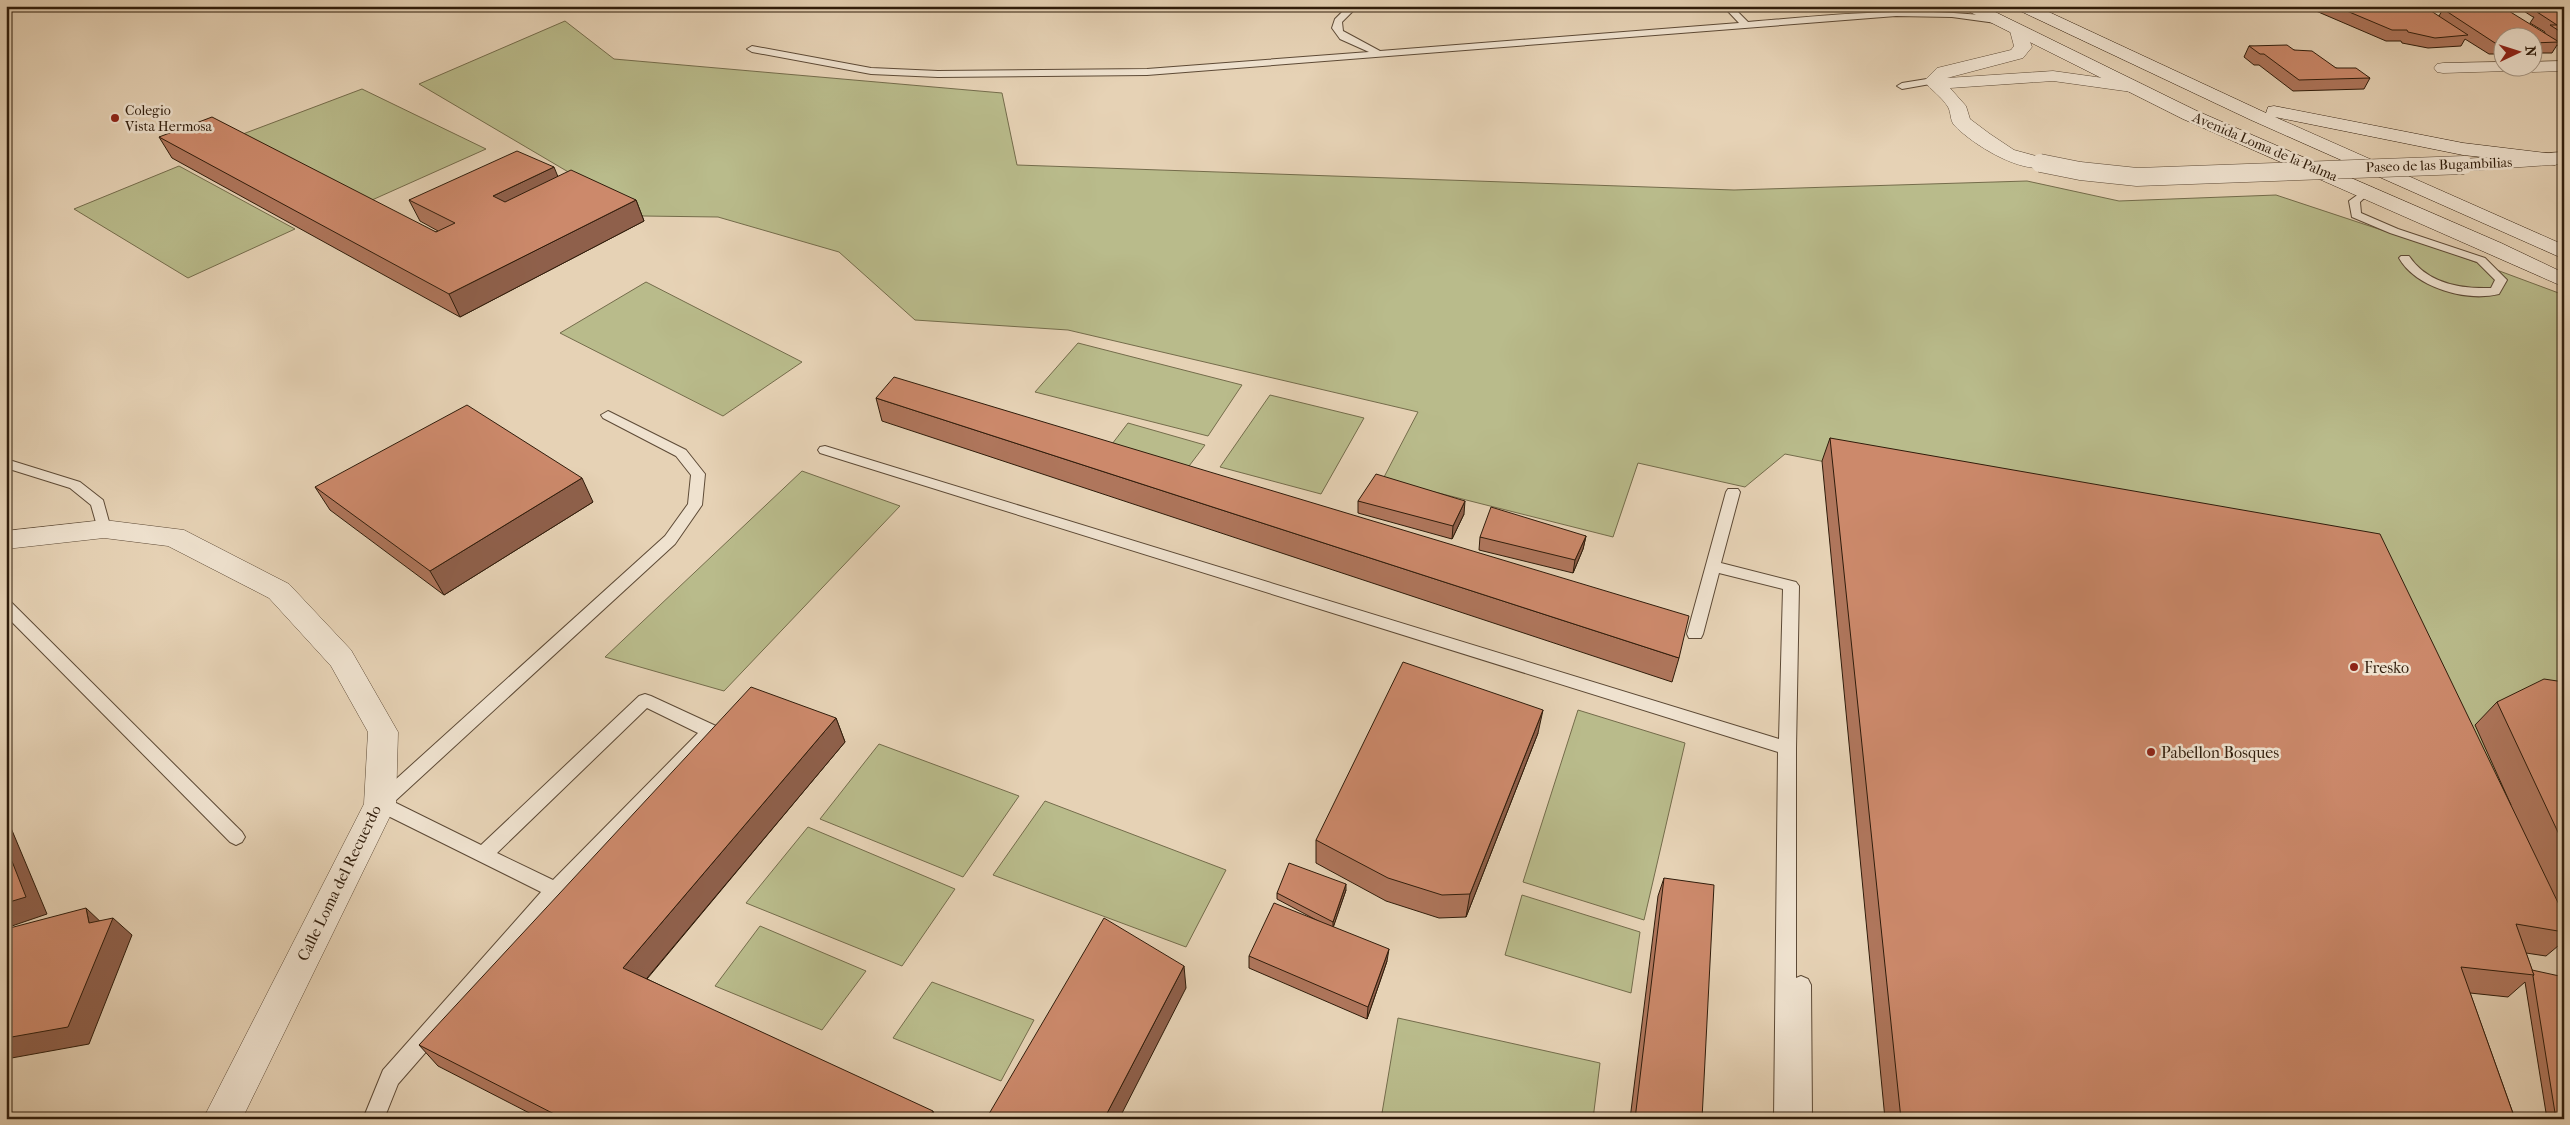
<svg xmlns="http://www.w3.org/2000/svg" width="2570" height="1125" viewBox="0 0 2570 1125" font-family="'IM FELL French Canon',serif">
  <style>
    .green { fill: #b9bb8b; stroke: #746c4b }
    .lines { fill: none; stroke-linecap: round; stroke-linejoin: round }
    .service-casing { stroke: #5d4a36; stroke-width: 2 }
    .minor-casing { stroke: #5d4a36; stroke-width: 1 }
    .secondary-casing { stroke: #2f1c0b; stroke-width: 1 }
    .service { fill: #efe2cf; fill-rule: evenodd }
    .minor { fill: #efe2cf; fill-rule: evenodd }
    .secondary { fill: #efe2cf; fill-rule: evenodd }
    .minor-bridge-casing { stroke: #5d4a36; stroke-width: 19; stroke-linecap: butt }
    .minor-bridge { stroke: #efe2cf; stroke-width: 18 }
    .wall { fill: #af765c; stroke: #2f1c0b }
    .shaded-wall { fill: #8f604b; stroke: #2f1c0b }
    .building { fill: #cc896b; stroke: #2f1c0b }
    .poi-dot { fill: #8f2418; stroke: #efe2cf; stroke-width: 2 }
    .labels { text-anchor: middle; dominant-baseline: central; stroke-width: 5; stroke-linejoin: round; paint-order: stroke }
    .far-poi-label { font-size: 14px; fill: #2f1c0b; stroke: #efe2cf; text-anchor: start }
    .far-street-label { font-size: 14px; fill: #2f1c0b; stroke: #efe2cf }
    .poi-label { font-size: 16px; fill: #2f1c0b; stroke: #efe2cf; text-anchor: start }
    .street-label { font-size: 16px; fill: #2f1c0b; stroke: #efe2cf }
  </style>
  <rect width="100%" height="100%" fill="#e6d2b5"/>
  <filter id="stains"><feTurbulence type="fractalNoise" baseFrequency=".004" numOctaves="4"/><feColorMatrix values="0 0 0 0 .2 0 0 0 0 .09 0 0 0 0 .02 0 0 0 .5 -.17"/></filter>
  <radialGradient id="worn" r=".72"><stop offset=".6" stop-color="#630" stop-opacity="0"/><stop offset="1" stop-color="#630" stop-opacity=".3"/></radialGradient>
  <!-- green -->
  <g class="green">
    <path d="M 565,21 L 614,59 L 1002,93 L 1017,165 L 1734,190 L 2027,181 L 2119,201 L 2276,195 L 2451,253 L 2564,295 L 2564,845 L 2488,831 L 2318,559 L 1785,454 L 1745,487 L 1638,463 L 1613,537 L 1383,479 L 1418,412 L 1068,330 L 915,320 L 839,252 L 718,217 L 643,216 L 419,84 Z"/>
    <path d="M 362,89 L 486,149 L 372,200 L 235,137 Z"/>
    <path d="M 179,166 L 295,229 L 188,278 L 74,209 Z"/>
    <path d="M 646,282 L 802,362 L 723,416 L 560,333 Z"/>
    <path d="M 1078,343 L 1242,385 L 1208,436 L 1035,392 Z"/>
    <path d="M 1270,395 L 1364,418 L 1321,494 L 1220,467 Z"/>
    <path d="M 1128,423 L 1205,445 L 1186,470 L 1109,448 Z"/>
    <path d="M 802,471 L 900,506 L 724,691 L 605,657 Z"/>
    <path d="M 1578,710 L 1685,743 L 1644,920 L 1523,882 Z"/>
    <path d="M 879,744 L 1019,796 L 963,877 L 820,819 Z"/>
    <path d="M 1045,801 L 1226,870 L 1186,947 L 993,875 Z"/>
    <path d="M 808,827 L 955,889 L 902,966 L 746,903 Z"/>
    <path d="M 1522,895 L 1640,932 L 1631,993 L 1505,955 Z"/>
    <path d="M 760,926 L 866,971 L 822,1030 L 715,986 Z"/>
    <path d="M 932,982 L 1034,1020 L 1001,1081 L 893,1038 Z"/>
    <path d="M 1398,1018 L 1600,1063 L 1593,1119 L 1381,1119 Z"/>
  </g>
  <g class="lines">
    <defs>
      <g id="service">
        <path d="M 1348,6 L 1358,6 L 1342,22 L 1343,31 L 1380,51 L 1739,23 L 1723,6 L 1732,6 L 1748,22 C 1832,15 1912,6 1996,17 L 2000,20 L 1996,23 L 1952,17 L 1896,16 L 1147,75 L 938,77 L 871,74 L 752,52 L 747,49 L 752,46 L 871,68 L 938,71 L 1147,69 L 1369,52 L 1340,39 L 1332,28 L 1335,19 Z"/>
        <path d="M 1933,78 L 1938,81 L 1936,83 L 1902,89 L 1897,86 L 1902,83 Z"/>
        <path d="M 2367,188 L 2372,191 L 2360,202 L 2361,213 L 2398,229 L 2485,258 L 2507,280 L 2499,294 C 2467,302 2416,288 2399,258 L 2401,256 L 2409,256 C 2427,283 2459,289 2491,288 L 2495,280 L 2477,262 L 2390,233 L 2352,217 L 2349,201 Z"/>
        <path d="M 608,411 L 686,450 L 705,474 L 702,505 L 675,544 L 394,802 L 481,845 L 639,696 L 645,694 L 651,696 L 716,726 L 718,731 L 562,896 L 398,1084 L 384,1119 L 363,1119 L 383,1070 L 541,892 L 374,809 L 371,804 L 374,799 L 665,536 L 688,504 L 691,475 L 676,456 L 603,418 L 601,415 ZM 647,708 L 698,733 L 553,880 L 497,853 Z"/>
        <path d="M 825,446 L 1779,739 L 1783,589 L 1719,573 L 1703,634 L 1701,638 L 1689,638 L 1687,634 L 1726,492 L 1728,489 L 1738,489 L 1740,492 L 1721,563 L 1796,582 L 1799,586 L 1796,748 L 1796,978 L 1801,976 L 1808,979 L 1811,985 L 1812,1119 L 1774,1119 L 1778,752 L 820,453 L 818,450 L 820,447 Z"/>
        <path d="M 6,459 L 80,482 L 103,500 L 111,529 L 109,533 L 99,533 L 91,505 L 70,488 L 6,468 Z"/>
        <path d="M 6,601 L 11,602 L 242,832 L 245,837 L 242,842 L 236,845 L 230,842 L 6,616 Z"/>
      </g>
      <g id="minor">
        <path d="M 2018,26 L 2026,31 L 2032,47 L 2023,58 L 1947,78 L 2053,71 L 2132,82 L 2138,83 L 2141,87 L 2138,91 L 2132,92 L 2053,81 L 1950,88 L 1966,106 L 1970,119 L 1990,134 L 2014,150 L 2047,159 L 2050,163 L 2047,167 C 2020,174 1972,144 1954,125 C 1950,120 1951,112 1948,107 C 1942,97 1931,90 1924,81 L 1937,68 L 2011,50 L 2014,46 L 2010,31 Z"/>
        <path d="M 2564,61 L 2564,71 L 2532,72 L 2524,68 L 2532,68 L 2532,62 Z"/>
        <path d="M 2502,62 L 2502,68 L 2510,68 L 2508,71 L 2443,73 L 2437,72 L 2434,68 L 2437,64 L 2443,63 Z"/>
        <path d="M 2564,152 L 2564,164 L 2464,171 L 2457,169 L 2454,165 L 2457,161 L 2464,159 Z"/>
        <path d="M 104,520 L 184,530 L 289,584 L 351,650 L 398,732 L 396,804 L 242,1119 L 203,1119 L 364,804 L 368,732 L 331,666 L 269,598 L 168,546 L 104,538 L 6,549 L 6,531 Z"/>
      </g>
      <g id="secondary">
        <path d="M 1962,6 L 1983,6 L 2197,111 L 2501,243 L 2564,273 L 2564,287 L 2183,119 L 1964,9 Z"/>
        <path d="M 2014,6 L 2036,6 L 2266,113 L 2268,107 L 2274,106 L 2463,143 L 2562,155 L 2564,160 L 2555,165 L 2463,155 L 2275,117 L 2564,245 L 2564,259 L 2251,120 L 2016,9 Z"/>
      </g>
    </defs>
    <!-- service casing -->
    <use href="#service" class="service-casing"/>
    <!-- minor casing -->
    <use href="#minor" class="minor-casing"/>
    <!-- secondary casing -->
    <use href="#secondary" class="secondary-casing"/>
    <!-- service -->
    <use href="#service" class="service"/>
    <!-- minor -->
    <use href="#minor" class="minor"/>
    <!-- secondary -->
    <use href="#secondary" class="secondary"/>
    <defs>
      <path id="minor-bridge" d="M 2040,163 L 2080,171 L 2137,177 L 2464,165"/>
    </defs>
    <!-- minor-bridge casing -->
    <use href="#minor-bridge" class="minor-bridge-casing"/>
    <!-- minor-bridge -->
    <use href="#minor-bridge" class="minor-bridge"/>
  </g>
  <!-- wall -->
  <g class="wall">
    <path d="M 2319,6 L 2359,6 L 2363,9 L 2371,10 L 2439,16 L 2443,9 L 2544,34 L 2545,32 L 2530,23 L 2534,17 L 2533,17 L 2516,6 L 2564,6 L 2564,47 L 2561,47 L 2557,45 L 2552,53 L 2532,53 L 2532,38 L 2502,38 L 2502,54 L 2489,54 L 2465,39 L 2461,46 L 2428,48 L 2402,43 L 2401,41 L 2386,41 L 2316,11 Z"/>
    <path d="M 2249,46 L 2294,50 L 2336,68 L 2370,78 L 2364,89 L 2293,91 L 2259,65 L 2254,65 L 2244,57 Z"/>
    <path d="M 159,137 L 436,232 L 438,231 L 420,221 L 409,200 L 558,177 L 636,200 L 644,221 L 460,317 L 172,158 Z"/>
    <path d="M 876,398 L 1679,658 L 1672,682 L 882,421 Z"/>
    <path d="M 1830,438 L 2511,805 L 2475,725 L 2497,702 L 2564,682 L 2564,912 L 2562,911 L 2564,915 L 2564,941 L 2546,956 L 2526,953 L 2532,970 L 2564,1119 L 2547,1119 L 2525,982 L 2508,997 L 2470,993 L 2515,1119 L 1885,1119 L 1822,461 Z"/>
    <path d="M 315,487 L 593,502 L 444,595 L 330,510 Z"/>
    <path d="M 1358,501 L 1464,514 L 1452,539 L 1358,513 Z"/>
    <path d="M 1586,536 L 1583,549 L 1573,573 L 1479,550 L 1480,537 Z"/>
    <path d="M 836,718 L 845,742 L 647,979 L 936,1119 L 541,1119 L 438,1066 L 419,1045 Z"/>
    <path d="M 1538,733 L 1466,917 L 1439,918 L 1386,901 L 1316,863 L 1316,840 Z"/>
    <path d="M 1664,878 L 1702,1119 L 1630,1119 L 1658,896 Z"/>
    <path d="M 1346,890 L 1333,927 L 1387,961 L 1367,1019 L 1249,968 L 1249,956 L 1320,922 L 1277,899 L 1277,893 Z"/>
  </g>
  <!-- shaded-wall -->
  <g class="shaded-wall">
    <path d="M 554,167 L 563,189 L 502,217 L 493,196 Z"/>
    <path d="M 636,200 L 644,221 L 460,317 L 449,294 Z"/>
    <path d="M 582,478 L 593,502 L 444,595 L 430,571 Z"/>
    <path d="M 1465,501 L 1464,514 L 1452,539 L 1453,526 Z"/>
    <path d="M 1586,536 L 1583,549 L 1573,573 L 1575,560 Z"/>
    <path d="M 1543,710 L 1538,733 L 1466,917 L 1470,894 Z"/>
    <path d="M 836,718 L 845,742 L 637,990 L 623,968 Z"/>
    <path d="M 6,823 L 11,828 L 47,914 L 6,928 Z"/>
    <path d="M 1346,884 L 1346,890 L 1333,928 L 1333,922 Z"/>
    <path d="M 86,908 L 105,926 L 113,918 L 132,935 L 89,1044 L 6,1059 L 6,1038 L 89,923 Z"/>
    <path d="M 1389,949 L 1387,961 L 1367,1019 L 1368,1007 Z"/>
    <path d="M 1184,966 L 1186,988 L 1119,1119 L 1104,1119 Z"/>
    <path d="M 933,1111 L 936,1119 L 928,1119 Z"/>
  </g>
  <!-- building -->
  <g class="building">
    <path d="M 2335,6 L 2359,6 L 2363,9 L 2371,10 L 2428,9 L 2468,35 L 2435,38 L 2408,32 L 2407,30 L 2392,30 Z"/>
    <path d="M 2538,6 L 2564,6 L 2564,12 L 2555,7 Z"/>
    <path d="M 2504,8 L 2559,42 L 2532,43 L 2532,38 L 2502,38 L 2502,43 L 2495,43 L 2443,9 Z"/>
    <path d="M 2537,12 L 2564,12 L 2564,34 L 2550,25 L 2557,25 Z"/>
    <path d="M 2287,45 L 2294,50 L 2312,51 L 2336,68 L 2356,68 L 2370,78 L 2299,80 L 2264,54 L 2260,54 L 2249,46 Z"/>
    <path d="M 212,117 L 436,232 L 455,223 L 409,200 L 517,151 L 554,167 L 493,196 L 505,202 L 571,170 L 636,200 L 449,294 L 159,137 Z"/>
    <path d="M 894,377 L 1689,616 L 1679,658 L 876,398 Z"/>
    <path d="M 467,405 L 582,478 L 430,571 L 315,487 Z"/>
    <path d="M 1830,438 L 2380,534 L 2564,915 L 2564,932 L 2516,924 L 2534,975 L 2461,967 L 2515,1119 L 1901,1119 Z"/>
    <path d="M 1376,474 L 1465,501 L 1453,526 L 1358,501 Z"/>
    <path d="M 1491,507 L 1586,536 L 1575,560 L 1480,537 Z"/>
    <path d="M 1403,662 L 1543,710 L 1470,894 L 1442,895 L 1388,878 L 1316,840 Z"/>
    <path d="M 2544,679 L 2564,682 L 2564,845 L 2497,702 Z"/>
    <path d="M 751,687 L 836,718 L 623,968 L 933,1111 L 928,1119 L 564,1119 L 419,1045 Z"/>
    <path d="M 6,846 L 26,897 L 6,903 Z"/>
    <path d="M 1289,863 L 1346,884 L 1333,922 L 1277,893 Z"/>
    <path d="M 1664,878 L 1714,885 L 1702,1119 L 1635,1119 Z"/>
    <path d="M 1274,903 L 1389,949 L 1368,1007 L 1249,956 Z"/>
    <path d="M 86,908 L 89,923 L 113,918 L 68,1027 L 6,1038 L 6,929 Z"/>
    <path d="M 1104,918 L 1184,966 L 1104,1119 L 986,1119 Z"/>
    <path d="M 2532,970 L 2564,977 L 2564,1119 L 2556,1119 L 2533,976 L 2534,975 Z"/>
  </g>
  <!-- markers -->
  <g class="poi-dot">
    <circle cx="115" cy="118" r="5"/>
    <circle cx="2354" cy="667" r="5"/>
    <circle cx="2151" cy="752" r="5"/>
  </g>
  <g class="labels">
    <!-- far-poi labels -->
    <g class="far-poi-label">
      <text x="125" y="110">Colegio<tspan x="125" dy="16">Vista Hermosa</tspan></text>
    </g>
    <!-- far-street labels -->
    <g class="far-street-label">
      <text transform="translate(2265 147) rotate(23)">Avenida Loma de la Palma</text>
      <text transform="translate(2439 165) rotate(-2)">Paseo de las Bugambilias</text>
    </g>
    <!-- poi labels -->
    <g class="poi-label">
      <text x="2364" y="667">Fresko</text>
      <text x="2161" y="752">Pabellon Bosques</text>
    </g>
    <!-- street labels -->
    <g class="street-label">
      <text transform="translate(339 883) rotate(-64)">Calle Loma del Recuerdo</text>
    </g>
  </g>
  <!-- margin -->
  <rect width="2570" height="1125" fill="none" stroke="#e6d2b5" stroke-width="25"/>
  <rect x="8" y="8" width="2555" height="1110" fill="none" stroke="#2f1c0b" stroke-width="2.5"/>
  <rect x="12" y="12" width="2545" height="1100" fill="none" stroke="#2f1c0b"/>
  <!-- north arrow -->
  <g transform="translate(2518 52) rotate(86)"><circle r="24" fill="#efe2cf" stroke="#a29381"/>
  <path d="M0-4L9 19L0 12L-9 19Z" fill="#8f2418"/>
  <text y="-8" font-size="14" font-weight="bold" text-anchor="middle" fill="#2f1c0b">N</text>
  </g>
  <rect width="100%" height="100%" filter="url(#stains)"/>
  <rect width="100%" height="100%" fill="url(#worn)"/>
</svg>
